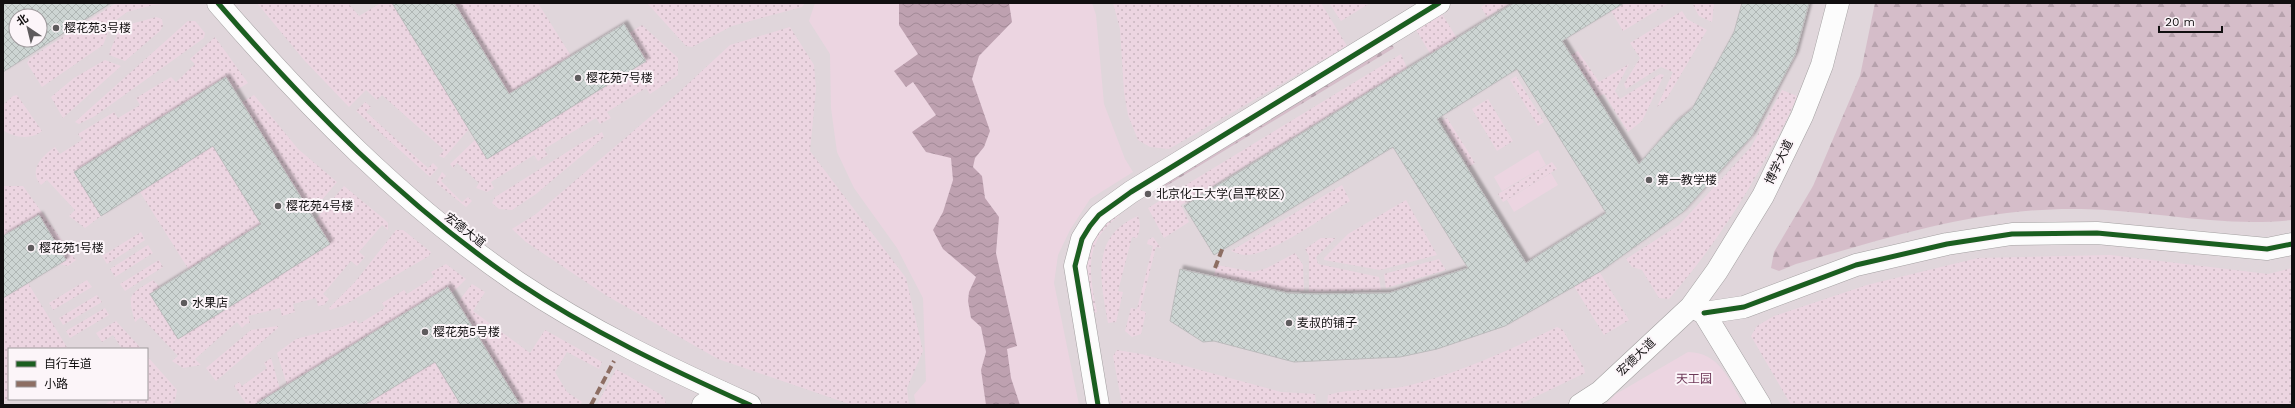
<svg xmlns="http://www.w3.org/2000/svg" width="2295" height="408" viewBox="0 0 2295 408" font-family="'Work Sans','Noto Sans SC',sans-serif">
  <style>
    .built { fill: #e0d6db; fill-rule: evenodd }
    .grass { fill: url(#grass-dots) }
    .forest { fill: url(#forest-firs) }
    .green { fill: #ecd5e1 }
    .water { fill: url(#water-waves) }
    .building { fill: url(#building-cross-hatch); stroke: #bcbbbc; fill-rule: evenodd; filter: url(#shadow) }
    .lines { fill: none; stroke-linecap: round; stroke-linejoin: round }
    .minor-casing { stroke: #a3a0a1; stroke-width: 23 }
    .minor { stroke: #fcfcfc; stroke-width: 22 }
    .quiet { stroke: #8d6e63; stroke-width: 4; stroke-dasharray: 8 4; stroke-linecap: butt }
    .cycleway-casing { stroke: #fcf5f9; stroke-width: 8 }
    .cycleway { stroke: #1b5e20; stroke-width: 5 }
    .poi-dot { fill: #5e5b5d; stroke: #fcf5f9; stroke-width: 1.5 }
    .labels { text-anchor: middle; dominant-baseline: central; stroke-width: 4; stroke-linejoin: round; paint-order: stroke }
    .poi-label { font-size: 12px; fill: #110f10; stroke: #fcf5f9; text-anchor: start }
    .street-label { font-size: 12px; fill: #110f10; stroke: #fcf5f9 }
    .park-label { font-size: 12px; fill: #6d3958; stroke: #fcf5f9 }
  </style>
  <defs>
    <pattern id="grass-dots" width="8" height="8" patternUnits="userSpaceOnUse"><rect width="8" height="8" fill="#ecd5e1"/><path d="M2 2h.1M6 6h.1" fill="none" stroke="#c9b6c0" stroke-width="1.8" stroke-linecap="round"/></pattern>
    <pattern id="forest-firs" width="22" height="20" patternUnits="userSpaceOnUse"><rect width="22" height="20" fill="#d5bdc9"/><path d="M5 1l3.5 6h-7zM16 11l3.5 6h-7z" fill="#b6a1ac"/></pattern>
    <pattern id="water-waves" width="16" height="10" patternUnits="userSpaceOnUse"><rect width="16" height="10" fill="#bea1b0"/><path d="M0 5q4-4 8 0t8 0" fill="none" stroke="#a28996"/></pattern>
    <pattern id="building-cross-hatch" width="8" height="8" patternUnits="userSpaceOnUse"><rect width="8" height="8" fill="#cdd5d3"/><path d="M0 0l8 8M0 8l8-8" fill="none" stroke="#afb6b4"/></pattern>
    <filter id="shadow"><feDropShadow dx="3.5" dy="-3.5" stdDeviation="1" flood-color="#0004"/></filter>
  </defs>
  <rect width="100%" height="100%" fill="#eee9eb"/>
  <!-- built -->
  <path class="built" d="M 3,3 L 2292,3 L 2292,405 L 3,405 ZM 16,16 L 40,16 L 40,40 L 16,40 ZM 9,349 L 147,349 L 147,399 L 9,399 Z"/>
  <!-- grass -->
  <g class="grass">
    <path d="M 116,3 L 177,3 L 153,5 L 127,12 L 112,23 L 103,45 L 42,87 L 27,63 L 30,58 Z"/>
    <path d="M 257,3 L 348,3 L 359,16 L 381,3 L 392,3 L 469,129 L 444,158 L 439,156 L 444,150 L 382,95 L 377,100 L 366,90 L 349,107 L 304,60 Z"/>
    <path d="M 454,3 L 538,3 L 571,56 L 509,94 Z"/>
    <path d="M 647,3 L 805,3 L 802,7 L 732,26 L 692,47 L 686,46 Z"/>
    <path d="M 1113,3 L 1321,3 L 1347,46 L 1169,149 L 1150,147 L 1138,140 L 1128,115 L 1124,92 L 1120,29 Z"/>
    <path d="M 1329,3 L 1370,3 L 1341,21 Z"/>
    <path d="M 1487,3 L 1510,3 L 1487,17 L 1481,7 Z"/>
    <path d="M 1624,3 L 1669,3 L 1623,31 L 1611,11 Z"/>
    <path d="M 1695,3 L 1714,3 L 1712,22 L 1699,16 L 1693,5 Z"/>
    <path d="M 1682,11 L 1687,19 L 1707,30 L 1667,98 L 1657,107 L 1673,72 L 1661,67 L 1626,89 L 1624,84 L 1640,58 L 1630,43 Z"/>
    <path d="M 1442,14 L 1481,77 L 1454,93 L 1416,30 Z"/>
    <path d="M 156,17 L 162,19 L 163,26 L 160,31 L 125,61 L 109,55 C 122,19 122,28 156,17 Z"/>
    <path d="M 188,21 L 195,21 L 205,33 L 204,38 L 95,116 L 79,124 L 75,122 Z"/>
    <path d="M 642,25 L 678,58 L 678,75 L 650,94 L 646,88 L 607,112 L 611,118 L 600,124 L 596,118 L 544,149 L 548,155 L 538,161 L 534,155 L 491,182 L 494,188 L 487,192 L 476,188 L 479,183 L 457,163 L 453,168 L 450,164 L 475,140 L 487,159 L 646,62 L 629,33 Z"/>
    <path d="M 790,27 L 814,65 L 816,89 L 810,151 L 906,278 L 923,351 L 907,388 L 909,405 L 852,405 L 718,359 L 607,296 L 526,242 L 512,229 L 536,214 L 678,93 L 730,45 Z"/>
    <path d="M 215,37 L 248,83 L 235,91 L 226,77 L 74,172 L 101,216 L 85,228 L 69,216 L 75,210 L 47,180 L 41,185 C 28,170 42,156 55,147 L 60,154 L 82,140 L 78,134 L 114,112 L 118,118 L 140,105 L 136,98 L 171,77 L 176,82 L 195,64 L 190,59 Z"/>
    <path d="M 1578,51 L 1599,82 L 1629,64 L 1615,91 L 1620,99 L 1660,74 L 1664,75 L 1642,121 L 1628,132 L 1604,94 L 1597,97 L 1571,55 Z"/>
    <path d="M 1401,54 L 1407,68 L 1181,205 L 1189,222 L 1164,238 L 1148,208 Z"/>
    <path d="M 105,60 L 121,66 L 63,118 L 51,97 L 74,78 Z"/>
    <path d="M 1516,76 L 1544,122 L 1538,126 L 1510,80 Z"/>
    <path d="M 1782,90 L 1797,96 C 1789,117 1778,136 1767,156 C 1739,208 1707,255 1669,299 L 1659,298 L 1642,270 L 1632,267 L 1626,259 L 1679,225 L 1751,147 Z"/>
    <path d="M 17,95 L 42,131 C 31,140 14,138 3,130 L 3,105 L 13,96 Z"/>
    <path d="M 254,95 L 298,149 L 337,182 L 311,213 L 242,102 Z"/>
    <path d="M 1488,99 L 1513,141 L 1497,151 L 1472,109 Z"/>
    <path d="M 365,102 L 371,107 L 366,112 L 428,168 L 433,163 L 438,168 L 430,177 L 356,111 Z"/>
    <path d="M 1447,118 L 1475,163 L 1469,167 L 1441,121 Z"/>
    <path d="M 602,132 L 604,137 L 536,194 L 512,210 L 499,209 L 492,203 L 495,197 L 583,142 Z"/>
    <path d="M 213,146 L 261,224 L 189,270 L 140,192 Z"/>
    <path d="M 1552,162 L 1557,169 L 1503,202 L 1498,194 Z"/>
    <path d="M 442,172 L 446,176 L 441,181 L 462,202 L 468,197 L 472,201 L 466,207 L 436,183 Z"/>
    <path d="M 1342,185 L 1350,201 C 1326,215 1272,255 1246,255 C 1241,255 1236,253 1231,251 Z"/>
    <path d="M 3,186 L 23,186 L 76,260 L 68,266 L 59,264 L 66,260 L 39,215 L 3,236 Z"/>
    <path d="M 344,186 L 384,219 L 388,223 L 388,230 L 382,225 L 359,252 L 365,257 L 357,266 L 351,261 L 323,294 L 329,299 L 324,305 L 318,306 L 316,298 L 293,304 L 295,312 L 282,316 L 280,308 L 248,316 L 250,323 L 246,324 L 242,328 L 237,322 L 195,359 L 201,365 L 183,368 L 172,361 L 178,356 L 141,317 L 135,322 C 127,293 129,295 153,280 L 160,287 L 150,294 L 178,339 L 330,244 L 315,220 Z"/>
    <path d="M 1406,200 L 1437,255 L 1380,270 L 1324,260 L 1324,258 L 1348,234 Z"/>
    <path d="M 1116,212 L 1119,216 C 1083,242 1089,273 1097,312 L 1090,314 L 1083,271 L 1088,244 Z"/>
    <path d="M 1138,216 C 1141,224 1140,230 1137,238 L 1132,237 L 1118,291 L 1123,292 L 1117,318 L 1116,322 L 1108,323 C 1101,282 1089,237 1138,216 Z"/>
    <path d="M 396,230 L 403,230 L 431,252 L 429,256 L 346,304 L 330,310 L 329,308 L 355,282 Z"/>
    <path d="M 141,232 L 145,240 L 107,264 L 102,256 Z"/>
    <path d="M 1153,237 L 1161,248 L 1156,247 L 1140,310 L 1146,312 L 1141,334 L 1132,337 L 1125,331 L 1131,308 L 1137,309 L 1153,246 L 1147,244 L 1148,240 Z"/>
    <path d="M 1321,238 L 1336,238 L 1316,257 L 1318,264 L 1379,277 L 1381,290 L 1309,292 L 1309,256 L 1305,249 Z"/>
    <path d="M 148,245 L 153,253 L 115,277 L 110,269 Z"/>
    <path d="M 1295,253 L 1303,265 L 1304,291 L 1286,291 L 1214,275 L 1217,265 L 1254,272 L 1267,268 Z"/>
    <path d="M 2110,255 L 2268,274 L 2292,268 L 2292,405 L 1791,405 L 1751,336 L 1757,326 L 1774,316 L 1867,285 L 1978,258 Z"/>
    <path d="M 1439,259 L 1446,270 L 1386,288 L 1384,274 Z"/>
    <path d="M 159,260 L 163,267 L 125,291 L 120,284 Z"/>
    <path d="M 446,264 L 466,279 L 452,293 L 448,287 L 287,385 L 277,353 L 296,339 L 345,326 L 356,320 L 359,324 L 385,308 L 382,303 L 404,290 L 407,294 L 434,277 L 431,272 Z"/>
    <path d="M 1597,268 L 1629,320 L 1604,335 L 1572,283 Z"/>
    <path d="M 87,280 L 92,287 L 53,310 L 49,303 Z"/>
    <path d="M 28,283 L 68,349 L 9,349 L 9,398 L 3,402 L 3,298 Z"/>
    <path d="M 472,284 L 485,292 L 473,311 L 530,353 L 545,330 L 602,362 L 599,369 L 567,352 L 555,372 L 567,392 L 582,402 L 580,405 L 520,405 L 458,302 Z"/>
    <path d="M 97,295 L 102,302 L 63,325 L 59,318 Z"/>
    <path d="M 105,308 L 109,315 L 70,338 L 66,331 Z"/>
    <path d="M 116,321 L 138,345 L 141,349 L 122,349 L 113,335 L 102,342 L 96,333 Z"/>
    <path d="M 278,326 L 278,328 L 216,381 L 206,368 L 251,330 Z"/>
    <path d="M 1557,327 L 1563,330 L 1584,368 L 1585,373 L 1518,405 L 1327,405 L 1328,395 C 1354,387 1381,392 1407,386 C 1459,373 1508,351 1557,327 Z"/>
    <path d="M 1117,350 L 1141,354 L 1281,392 L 1315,394 L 1316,405 L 1122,405 L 1113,356 Z"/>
    <path d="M 147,356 L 177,390 L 175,401 L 171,405 L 104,405 L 114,399 L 147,399 Z"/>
    <path d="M 271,358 L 280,389 L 257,403 L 258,405 L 247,405 L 234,386 L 239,382 L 242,386 L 267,368 L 264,363 Z"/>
    <path d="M 435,362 L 461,405 L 364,405 Z"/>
    <path d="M 616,369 L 660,394 L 665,399 L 666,405 L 597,405 Z"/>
  </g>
  <!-- forest -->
  <g class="forest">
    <path d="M 1875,3 L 2292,3 L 2292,220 C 2221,228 2151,210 2081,209 C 1980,207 1891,237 1796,264 L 1779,271 L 1771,268 L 1774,252 L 1813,186 L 1860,76 Z"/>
    <path d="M 1391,43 L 1394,48 L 1166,186 L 1162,180 Z"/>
  </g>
  <!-- green -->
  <g class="green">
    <path d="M 815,3 L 1092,3 L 1096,15 L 1104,104 L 1125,159 L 1133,172 L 1090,199 L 1070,230 L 1058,255 L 1054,283 L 1079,405 L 916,405 L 914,395 L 926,381 L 923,298 L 897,248 L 854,188 L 837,152 L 831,108 L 830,54 L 809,21 Z"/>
    <path d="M 1538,150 L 1546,165 L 1502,191 L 1494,177 Z"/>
    <path d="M 1551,173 L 1558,185 L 1514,212 L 1507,200 Z"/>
    <path d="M 1688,352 C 1721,353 1728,380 1744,405 L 1605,405 L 1616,394 Z"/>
  </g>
  <!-- water -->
  <path class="water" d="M 899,3 L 1009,3 L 1012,22 L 979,56 L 972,79 L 990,131 L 984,147 L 975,158 L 973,167 L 982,176 L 985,198 L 999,217 L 996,253 L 1017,346 L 1007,349 L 1011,378 L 1020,405 L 986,405 L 981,370 L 986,352 L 981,327 L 971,318 L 968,301 L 969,292 L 976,277 L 943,249 L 933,230 L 943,212 L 953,180 L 951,158 L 926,152 L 912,132 L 936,115 L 913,82 L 906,87 L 894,71 L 918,54 L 899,25 Z"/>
  <!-- building -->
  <g class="building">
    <path d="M 3,3 L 111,3 L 3,72 ZM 16,16 L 40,16 L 40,40 L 16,40 Z"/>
    <path d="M 392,3 L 454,3 L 509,94 L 624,24 L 646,61 L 487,159 Z"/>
    <path d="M 1514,3 L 1624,3 L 1562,41 L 1639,164 L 1675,123 L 1692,109 L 1734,32 L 1742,3 L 1809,3 L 1795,55 L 1752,136 L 1683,212 L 1601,271 L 1505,326 L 1437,349 L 1400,357 L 1294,362 L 1214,341 L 1203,342 L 1170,321 L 1180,269 L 1287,293 L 1316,294 L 1389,293 L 1468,268 L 1393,147 L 1214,255 L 1184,206 ZM 1517,69 L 1606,213 L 1526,263 L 1437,119 Z"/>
    <path d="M 226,77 L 330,244 L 178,339 L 150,294 L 261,224 L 213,146 L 101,216 L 74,172 Z"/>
    <path d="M 39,215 L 66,260 L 3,298 L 3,236 Z"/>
    <path d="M 448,287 L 520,405 L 461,405 L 435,362 L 364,405 L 254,405 Z"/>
  </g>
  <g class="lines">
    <defs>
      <g id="minor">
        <path d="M 218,3 C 307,106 404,205 517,282 C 590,331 670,369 750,405"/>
        <path d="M 1692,307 L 1704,313 L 1760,405"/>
        <path d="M 1704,313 L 1744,307 L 1856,265 L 1947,244 L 2012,234 L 2097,233 L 2267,249 L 2292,244"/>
        <path d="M 703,405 L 721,392"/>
        <path d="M 1098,405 L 1075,266 L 1082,239 L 1090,226 L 1099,215 L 1131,192 L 1439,3"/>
        <path d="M 1580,405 L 1600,392 L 1691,307 L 1717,271 L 1763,196 L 1802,116 L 1822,65 L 1838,3"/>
      </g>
    </defs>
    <!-- minor casing -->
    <use href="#minor" class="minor-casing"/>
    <!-- minor -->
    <use href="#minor" class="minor"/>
    <!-- quiet -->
    <g class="quiet">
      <path d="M 1215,268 L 1223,247"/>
      <path d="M 591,405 L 614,361"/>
    </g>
    <defs>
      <g id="cycleway">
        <path d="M 218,3 C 307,106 404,205 517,282 C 590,331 670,369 750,405"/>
        <path d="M 1704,313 L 1744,307 L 1856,265 L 1947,244 L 2012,234 L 2097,233 L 2267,249 L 2292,244"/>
        <path d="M 1098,405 L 1075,266 L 1082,239 L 1090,226 L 1099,215 L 1131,192 L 1439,3"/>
      </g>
    </defs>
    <!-- cycleway casing -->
    <use href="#cycleway" class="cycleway-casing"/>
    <!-- cycleway -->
    <use href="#cycleway" class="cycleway"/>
  </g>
  <!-- markers -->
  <g class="poi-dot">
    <circle cx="56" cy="28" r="4"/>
    <circle cx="578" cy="78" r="4"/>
    <circle cx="1649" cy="180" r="4"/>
    <circle cx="1148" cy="194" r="4"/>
    <circle cx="278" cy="206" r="4"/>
    <circle cx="31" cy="248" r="4"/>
    <circle cx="184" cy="303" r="4"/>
    <circle cx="1289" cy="323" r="4"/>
    <circle cx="425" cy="332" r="4"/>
  </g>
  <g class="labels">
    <!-- poi labels -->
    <g class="poi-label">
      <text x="64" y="28">樱花苑3号楼</text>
      <text x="586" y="78">樱花苑7号楼</text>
      <text x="1657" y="180">第一教学楼</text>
      <text x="1156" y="194">北京化工大学(昌平校区)</text>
      <text x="286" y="206">樱花苑4号楼</text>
      <text x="39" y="248">樱花苑1号楼</text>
      <text x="192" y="303">水果店</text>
      <text x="1297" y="323">麦叔的铺子</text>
      <text x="433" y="332">樱花苑5号楼</text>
    </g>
    <!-- street labels -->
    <g class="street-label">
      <text transform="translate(1779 162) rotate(-64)">博学大道</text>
      <text transform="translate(465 230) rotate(38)">宏德大道</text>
      <text transform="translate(1636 357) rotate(-44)">宏德大道</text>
    </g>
    <!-- park labels -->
    <g class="park-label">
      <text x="1694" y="379">天工园</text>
    </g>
  </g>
  <!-- border -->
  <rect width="2295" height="408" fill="none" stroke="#110f10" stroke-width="8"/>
  <!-- legend -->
  <rect x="8" y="348" width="140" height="52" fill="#fcf5f9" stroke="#9e999c"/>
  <rect x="16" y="361" width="20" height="6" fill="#1b5e20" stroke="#9e999c"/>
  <text x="44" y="368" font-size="12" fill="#110f10">自行车道</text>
  <rect x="16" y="381" width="20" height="6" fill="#8d6e63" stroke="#9e999c"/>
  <text x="44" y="388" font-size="12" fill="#110f10">小路</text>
  <!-- north arrow -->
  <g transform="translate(28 28) rotate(325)"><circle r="19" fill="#fcf5f9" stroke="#9e999c"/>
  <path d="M0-3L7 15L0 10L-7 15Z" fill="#5e5b5d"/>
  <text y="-6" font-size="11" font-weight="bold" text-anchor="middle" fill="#110f10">北</text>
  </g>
  <!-- scale -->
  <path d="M2159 26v6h63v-6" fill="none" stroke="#110f10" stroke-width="2"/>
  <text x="2165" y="26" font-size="12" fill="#110f10" stroke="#fcf5f9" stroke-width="3" paint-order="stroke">20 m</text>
</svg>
